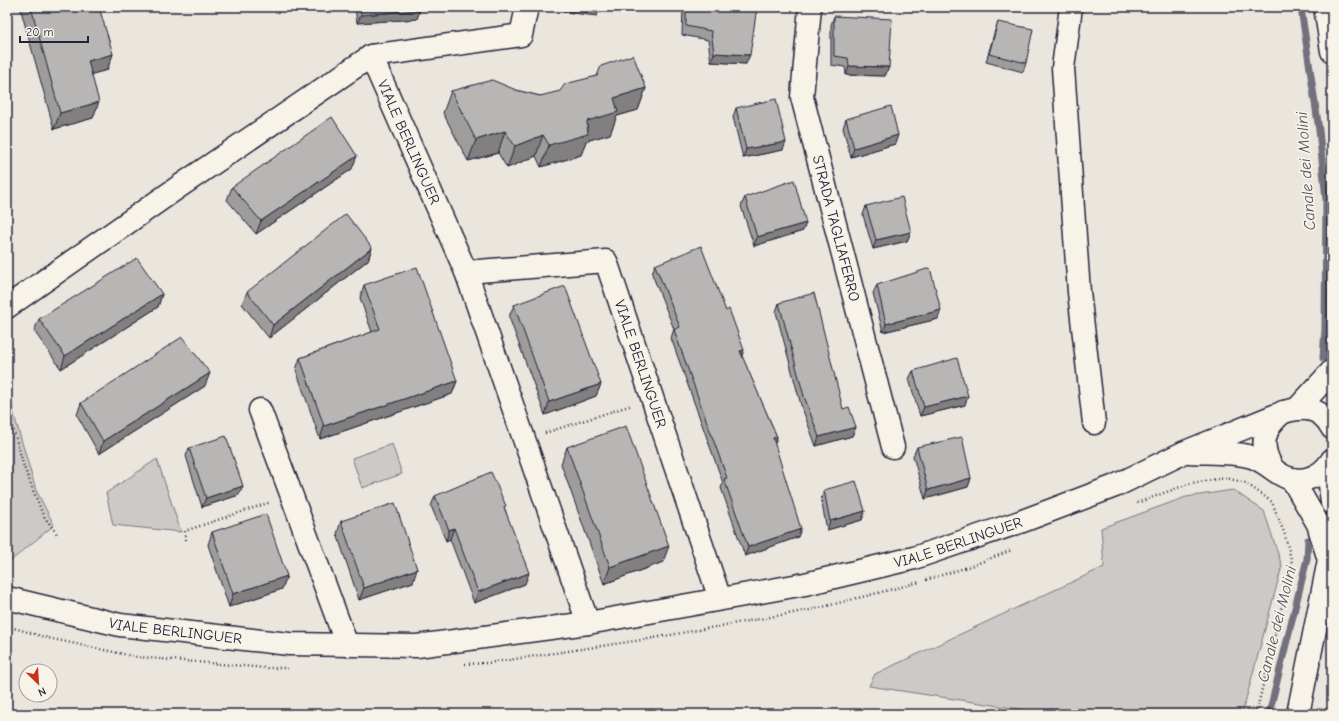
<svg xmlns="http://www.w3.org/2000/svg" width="1339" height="721" viewBox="0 0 1339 721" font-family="'Comic Neue',sans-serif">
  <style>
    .green { fill: #cdc9c6; stroke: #787680 }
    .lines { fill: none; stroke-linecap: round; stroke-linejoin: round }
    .stream { stroke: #716f7b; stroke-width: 7 }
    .minor-casing { stroke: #22223b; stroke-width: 25 }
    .path { stroke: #22223b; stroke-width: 2.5; stroke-dasharray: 1 3; stroke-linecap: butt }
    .minor { stroke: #f7f3e8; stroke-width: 22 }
    .wall { fill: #9e9d9c; stroke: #22223b }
    .shaded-wall { fill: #817f7f; stroke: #22223b }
    .building { fill: #b8b6b5; stroke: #22223b }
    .labels { text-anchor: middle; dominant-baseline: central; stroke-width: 3.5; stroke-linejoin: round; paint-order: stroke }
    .street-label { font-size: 15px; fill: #22223b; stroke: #f7f3e8 }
    .water-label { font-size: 16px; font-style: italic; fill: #504f60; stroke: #f7f3e8 }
  </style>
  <rect width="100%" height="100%" fill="#eae6de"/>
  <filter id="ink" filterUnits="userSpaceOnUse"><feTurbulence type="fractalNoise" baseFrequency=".025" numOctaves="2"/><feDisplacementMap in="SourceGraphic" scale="8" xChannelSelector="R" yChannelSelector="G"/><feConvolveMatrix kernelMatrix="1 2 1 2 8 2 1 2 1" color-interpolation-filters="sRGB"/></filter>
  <g filter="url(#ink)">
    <!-- green -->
    <g class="green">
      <path d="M 7,380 L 14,415 L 36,490 L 54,525 L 7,564 Z"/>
      <path d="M 392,444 L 402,474 L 362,488 L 352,458 Z"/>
      <path d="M 157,459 L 181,532 L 113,525 L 106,493 Z"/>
      <path d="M 1233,490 L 1264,511 L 1282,566 L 1242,714 L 1052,714 L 869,686 L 875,674 L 1104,567 L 1101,528 L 1186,497 Z"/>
    </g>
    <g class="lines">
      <!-- stream -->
      <g class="stream">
        <path d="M 1301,8 L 1319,130 L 1326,200 L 1325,329 L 1323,358"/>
        <path d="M 1269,714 L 1307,559 L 1308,540"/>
      </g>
      <defs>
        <g id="minor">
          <path id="s1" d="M 810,7 L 802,97 L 893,447"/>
          <path d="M 1071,7 L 1063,68 L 1079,292 L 1094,423"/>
          <path d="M 1325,7 L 1332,51"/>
          <path id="s2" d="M 371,56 L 466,272 L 588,623"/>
          <path id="s3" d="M 466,272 L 606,261 L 720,599"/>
          <path d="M 7,307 L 177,188 L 371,56 L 521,35 L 527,7"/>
          <path d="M 1298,408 L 1332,371"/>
          <path d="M 260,410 L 347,645"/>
          <path d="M 1190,452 C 1208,453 1231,452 1248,456 C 1260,458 1270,468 1280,474 C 1299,486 1321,478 1332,460"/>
          <path d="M 1328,466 L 1332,503"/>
          <path d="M 1272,467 C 1259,445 1263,428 1283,412"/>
          <path d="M 1292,479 L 1318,524 L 1329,560"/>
          <path id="s4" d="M 7,598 L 120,625 L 289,644 L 417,646 L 588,623 L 805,584 L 914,558 L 1020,522 L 1115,486 L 1185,452 L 1284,412 C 1304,406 1321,407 1332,428"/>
          <path d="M 1298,714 L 1329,560 L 1332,550"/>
        </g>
      </defs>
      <!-- minor casing -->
      <use href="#minor" class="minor-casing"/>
      <!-- path -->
      <g class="path">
        <path d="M 7,407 L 24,467 L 43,515 L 57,534"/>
        <path d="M 545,433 L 632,405"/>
        <path d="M 1137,503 L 1191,483 L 1226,478 L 1246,483 L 1272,502 L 1285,535 L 1292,563 L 1256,714"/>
        <path d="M 186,540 L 185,531 L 271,502"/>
        <path d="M 926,580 L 971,566 L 1012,550"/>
        <path d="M 7,626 L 48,638 L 137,657 L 267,668 L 288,668"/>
        <path d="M 465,664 L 488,663 L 648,639 L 815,609 L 920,582"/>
      </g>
      <!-- minor -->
      <use href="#minor" class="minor"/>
    </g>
    <!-- wall -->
    <g class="wall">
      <path d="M 20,7 L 76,7 L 77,11 L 113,54 L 107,70 L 92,74 L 93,118 L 54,129 Z"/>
      <path d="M 355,7 L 420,7 L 417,19 L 357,23 Z"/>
      <path d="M 683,7 L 757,7 L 746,64 L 711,62 L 708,40 L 682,35 Z"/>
      <path d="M 834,16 L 889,67 L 885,76 L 846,75 L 845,67 L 831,65 L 831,25 Z"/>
      <path d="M 998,22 L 1026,63 L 1023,72 L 986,62 L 995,30 Z"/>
      <path d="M 646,88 L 638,110 L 617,116 L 610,134 L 586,141 L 581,155 L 541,167 L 536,156 L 507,168 L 498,153 L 468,161 L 443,113 L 451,91 L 516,90 L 540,96 Z"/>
      <path d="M 736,108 L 783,150 L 743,158 L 733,117 Z"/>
      <path d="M 846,119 L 895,144 L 851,157 L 843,128 Z"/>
      <path d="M 352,169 L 256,234 L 227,200 L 232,187 Z"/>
      <path d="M 745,197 L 803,231 L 754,246 L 741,206 Z"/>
      <path d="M 866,206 L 911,232 L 907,241 L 873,249 L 863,215 Z"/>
      <path d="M 372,248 L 368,260 L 269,338 L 242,304 L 247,292 Z"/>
      <path d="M 655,265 L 742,357 L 777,437 L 774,444 L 798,537 L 745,556 L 721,488 L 723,483 L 671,338 L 674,329 L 652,274 Z"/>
      <path d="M 364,285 L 457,381 L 452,394 L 320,439 L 296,370 L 300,358 L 372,332 L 360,298 Z"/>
      <path d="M 877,285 L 938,319 L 883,332 L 873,293 Z"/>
      <path d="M 162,294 L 158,307 L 61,369 L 34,331 L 39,319 Z"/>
      <path d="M 779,303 L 843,409 L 856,427 L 852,436 L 816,446 L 801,405 L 776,312 Z"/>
      <path d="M 514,305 L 601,384 L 596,396 L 545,415 L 509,317 Z"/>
      <path d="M 913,371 L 965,405 L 920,416 L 909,379 Z"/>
      <path d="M 205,386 L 99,454 L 77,415 L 81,403 Z"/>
      <path d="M 567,447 L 663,562 L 604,584 L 561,464 Z"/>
      <path d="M 917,447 L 971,478 L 968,487 L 925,499 L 913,456 Z"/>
      <path d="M 189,448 L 239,495 L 202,507 L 186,456 Z"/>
      <path d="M 824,490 L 865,511 L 862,520 L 827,530 L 821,499 Z"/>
      <path d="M 435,496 L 505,509 L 525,584 L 474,603 L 450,539 L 446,541 L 431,506 Z"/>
      <path d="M 341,521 L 417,569 L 413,582 L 359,600 L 337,534 Z"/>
      <path d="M 212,532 L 282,589 L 229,607 L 208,545 Z"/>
    </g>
    <!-- shaded-wall -->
    <g class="shaded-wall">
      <path d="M 565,7 L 600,7 L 597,16 L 563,12 Z"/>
      <path d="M 420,10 L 417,19 L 357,23 L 361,15 Z"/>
      <path d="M 714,53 L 750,55 L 746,64 L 711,62 Z"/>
      <path d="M 113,54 L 107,70 L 82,77 L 88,61 Z"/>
      <path d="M 849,66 L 889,67 L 885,76 L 846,75 Z"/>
      <path d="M 646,88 L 638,110 L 617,116 L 610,134 L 586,141 L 581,155 L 541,167 L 549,145 L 587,121 L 614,98 Z"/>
      <path d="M 99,102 L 93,118 L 54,129 L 60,113 Z"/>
      <path d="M 505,131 L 498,153 L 468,161 L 476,140 Z"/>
      <path d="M 543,135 L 536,156 L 507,168 L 515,146 Z"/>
      <path d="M 898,135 L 895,144 L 851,157 L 854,148 Z"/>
      <path d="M 786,142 L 783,150 L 743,158 L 746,149 Z"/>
      <path d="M 357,156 L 352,169 L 256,234 L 261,221 Z"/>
      <path d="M 806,223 L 803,231 L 754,246 L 757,237 Z"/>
      <path d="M 911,232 L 907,241 L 873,249 L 876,240 Z"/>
      <path d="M 372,248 L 368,260 L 269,338 L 273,325 Z"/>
      <path d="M 162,294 L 158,307 L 61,369 L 65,356 Z"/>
      <path d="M 941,310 L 938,319 L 883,332 L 886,324 Z"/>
      <path d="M 744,350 L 741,358 L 740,351 Z"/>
      <path d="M 210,373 L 205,386 L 99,454 L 103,441 Z"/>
      <path d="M 457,381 L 452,394 L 320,439 L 324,426 Z"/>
      <path d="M 601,384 L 596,396 L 545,415 L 549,402 Z"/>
      <path d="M 968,396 L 965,405 L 920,416 L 924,407 Z"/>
      <path d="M 856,427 L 852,436 L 816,446 L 819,437 Z"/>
      <path d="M 777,437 L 774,446 L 773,438 Z"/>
      <path d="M 971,478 L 968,487 L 925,499 L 928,490 Z"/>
      <path d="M 243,486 L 239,495 L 202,507 L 206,498 Z"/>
      <path d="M 865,511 L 862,520 L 827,530 L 830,521 Z"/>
      <path d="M 454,528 L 450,539 L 446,541 L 449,530 Z"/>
      <path d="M 801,529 L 798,537 L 745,556 L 748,547 Z"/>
      <path d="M 669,546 L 663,562 L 604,584 L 610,567 Z"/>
      <path d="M 417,569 L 413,582 L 359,600 L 364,588 Z"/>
      <path d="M 529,573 L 525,584 L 474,603 L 478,592 Z"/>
      <path d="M 287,576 L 282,589 L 229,607 L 233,594 Z"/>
    </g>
    <!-- building -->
    <g class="building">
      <path d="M 31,7 L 76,7 L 77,11 L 91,7 L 99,7 L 113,54 L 88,61 L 99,102 L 60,113 Z"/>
      <path d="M 360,7 L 420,7 L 420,10 L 361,15 Z"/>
      <path d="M 686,7 L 757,7 L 750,55 L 714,53 L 711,31 L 686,26 Z"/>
      <path d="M 834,16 L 892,19 L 889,67 L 849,66 L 848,58 L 834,56 Z"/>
      <path d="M 998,22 L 1033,29 L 1026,63 L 989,54 Z"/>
      <path d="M 633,55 L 646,88 L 614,98 L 618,112 L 587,121 L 588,134 L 549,145 L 543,135 L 515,146 L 505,131 L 476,140 L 451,91 L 492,80 L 516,90 L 540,96 L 560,91 L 565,84 L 597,76 L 601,66 Z"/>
      <path d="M 776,99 L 786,142 L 746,149 L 736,108 Z"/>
      <path d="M 891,106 L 898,135 L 854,148 L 846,119 Z"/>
      <path d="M 332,117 L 357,156 L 261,221 L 232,187 Z"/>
      <path d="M 794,180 L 806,223 L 757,237 L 745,197 Z"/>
      <path d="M 902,197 L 911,232 L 876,240 L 866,206 Z"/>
      <path d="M 346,214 L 372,248 L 273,325 L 247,292 Z"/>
      <path d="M 701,246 L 726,311 L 729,309 L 744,350 L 740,351 L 777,437 L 773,438 L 801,529 L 748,547 L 724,479 L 727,478 L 674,330 L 680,327 L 655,265 Z"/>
      <path d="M 137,258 L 162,294 L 65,356 L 39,319 Z"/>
      <path d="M 417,267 L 457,381 L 324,426 L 300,358 L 380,329 L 364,285 Z"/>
      <path d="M 930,268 L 941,310 L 886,324 L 877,285 Z"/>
      <path d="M 565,286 L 601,384 L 549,402 L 514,305 Z"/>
      <path d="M 814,293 L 843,409 L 849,407 L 856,427 L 819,437 L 804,396 L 779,303 Z"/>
      <path d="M 182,337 L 210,373 L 103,441 L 81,403 Z"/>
      <path d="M 957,358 L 968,396 L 924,407 L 913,371 Z"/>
      <path d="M 626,426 L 669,546 L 610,567 L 567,447 Z"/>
      <path d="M 226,436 L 243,486 L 206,498 L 189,448 Z"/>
      <path d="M 962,437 L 971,478 L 928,490 L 917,447 Z"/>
      <path d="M 491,472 L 506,506 L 504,507 L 529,573 L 478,592 L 454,528 L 449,530 L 435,496 Z"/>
      <path d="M 856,481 L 865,511 L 830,521 L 824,490 Z"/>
      <path d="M 395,503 L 417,569 L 364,588 L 341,521 Z"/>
      <path d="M 266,514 L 287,576 L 233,594 L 212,532 Z"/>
    </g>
  </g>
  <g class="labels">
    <!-- street labels -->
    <g class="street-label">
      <text stroke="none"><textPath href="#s2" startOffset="94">VIALE BERLINGUER</textPath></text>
      <text stroke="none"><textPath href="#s1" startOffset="226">STRADA TAGLIAFERRO</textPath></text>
      <text stroke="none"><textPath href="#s3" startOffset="249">VIALE BERLINGUER</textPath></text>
      <text stroke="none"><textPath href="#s4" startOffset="966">VIALE BERLINGUER</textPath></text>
      <text stroke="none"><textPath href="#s4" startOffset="172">VIALE BERLINGUER</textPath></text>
    </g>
    <!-- water labels -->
    <g class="water-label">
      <text transform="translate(1306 171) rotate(-94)">Canale dei Molini</text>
      <text transform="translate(1277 624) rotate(-76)">Canale dei Molini</text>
    </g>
  </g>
  <!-- margin -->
  <rect width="1339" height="721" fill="none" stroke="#f7f3e8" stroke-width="24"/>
  <rect x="12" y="12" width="1315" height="697" fill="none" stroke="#22223b" stroke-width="1.5" filter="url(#ink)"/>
  <!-- north arrow -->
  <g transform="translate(38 683) rotate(155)"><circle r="19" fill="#f7f3e8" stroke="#a29fa3"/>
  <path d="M0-3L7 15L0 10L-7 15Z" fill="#c8321e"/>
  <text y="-6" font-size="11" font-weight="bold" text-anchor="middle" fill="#22223b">N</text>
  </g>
  <!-- scale -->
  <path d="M20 36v6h68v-6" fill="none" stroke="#22223b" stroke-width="2"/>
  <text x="26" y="36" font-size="12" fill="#22223b" stroke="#f7f3e8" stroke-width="3" paint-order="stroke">20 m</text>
</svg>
